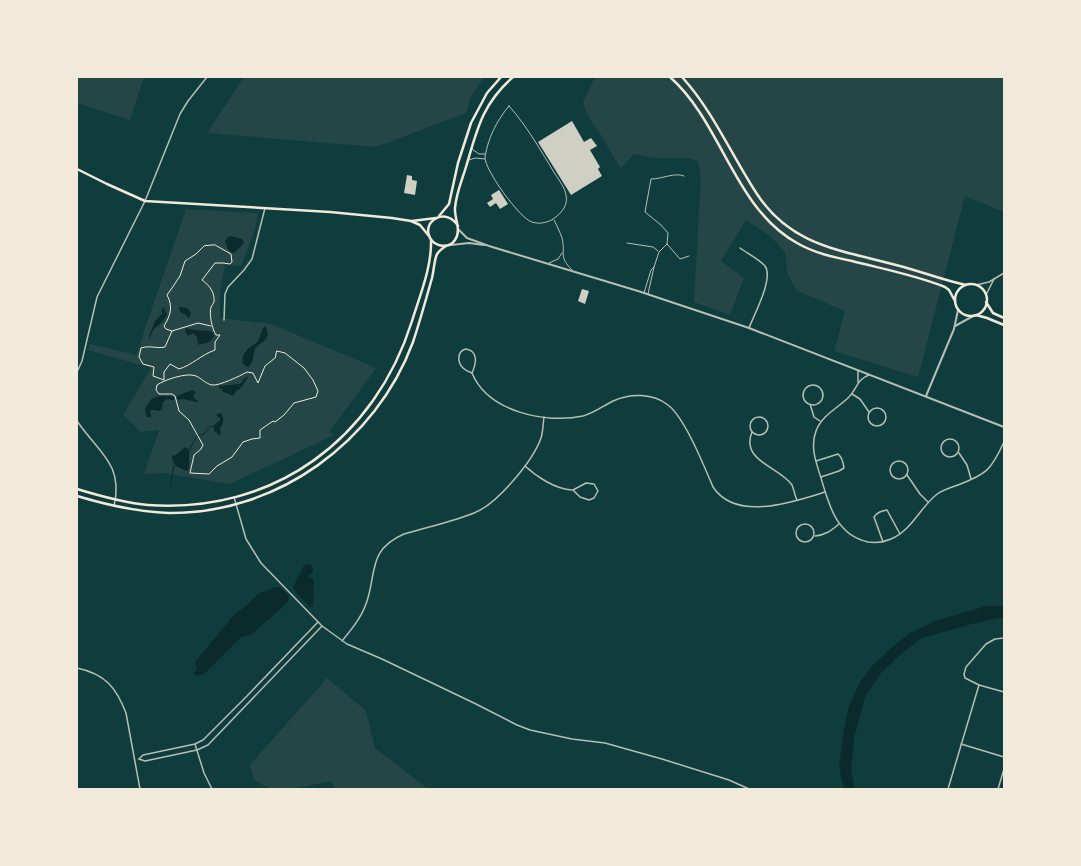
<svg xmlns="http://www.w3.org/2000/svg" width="1081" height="866" viewBox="0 0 1081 866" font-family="Manrope,sans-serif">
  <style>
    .green { fill: #244646 }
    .water { fill: #0a2a2b }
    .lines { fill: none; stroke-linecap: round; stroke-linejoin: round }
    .stream { stroke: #0a2a2b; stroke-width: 1 }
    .building { fill: #cfcfc3 }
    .path { stroke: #f1e9da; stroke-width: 1 }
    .service { stroke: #b8beb3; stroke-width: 1 }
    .minor { stroke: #b8beb3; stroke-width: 1.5 }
    .tertiary { stroke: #b8beb3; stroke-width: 2 }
    .secondary { stroke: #f1e9da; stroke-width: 2.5 }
    .primary { stroke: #f1e9da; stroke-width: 2.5 }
  </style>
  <rect width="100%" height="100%" fill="#0f3d3e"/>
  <!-- green -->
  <g class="green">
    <path d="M 77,77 L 144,77 L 130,120 L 77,103 Z"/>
    <path d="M 244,77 L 484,77 L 471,97 L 466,113 L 376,147 L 207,133 Z"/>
    <path d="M 595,77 L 1004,77 L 1004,212 L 965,196 L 918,377 L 834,351 L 845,311 L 797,291 L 788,275 L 785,252 L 770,236 L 746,220 L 721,261 L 744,278 L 730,315 L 694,302 L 701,177 L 698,161 L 687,158 L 657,158 L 634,154 L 621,168 C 613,158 608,146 601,135 C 592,122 587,117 583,102 Z"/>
    <path d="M 186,209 L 258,213 L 255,230 L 241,266 L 225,265 L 220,295 L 220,318 L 271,324 L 376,368 L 330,431 L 334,435 L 230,484 L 164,473 L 144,474 L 159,430 L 141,432 L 123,415 L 151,368 L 88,350 L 90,344 L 136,355 Z"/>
    <path d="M 327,678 L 366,711 L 375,748 L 428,789 L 336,789 L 330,781 L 291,789 L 270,789 L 254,780 L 250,765 Z"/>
  </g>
  <!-- water -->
  <g class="water">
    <path d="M 229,236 L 242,239 L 244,243 L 234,253 C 228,252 227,247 225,241 Z"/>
    <path d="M 179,307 C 186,307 190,308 191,315 L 188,318 L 185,314 L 181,313 L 179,309 Z"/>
    <path d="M 162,308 L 164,308 L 167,315 L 162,322 L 154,329 L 149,339 L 149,336 L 155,321 L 162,314 Z"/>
    <path d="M 265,326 L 266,327 C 267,331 268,334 267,337 C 265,342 258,344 255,349 C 253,355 254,363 248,367 L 243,364 C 241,358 245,351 250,347 C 253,344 256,345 258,341 C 261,336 261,330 265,326 Z"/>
    <path d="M 186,328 C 190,329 192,330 196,330 C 203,332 209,328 214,335 C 211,344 205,343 198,345 L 197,337 L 193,333 L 188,336 L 185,331 Z"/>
    <path d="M 246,377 L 248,377 L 241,388 L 236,391 L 233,396 L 227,393 L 223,392 L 222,389 L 219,388 L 219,386 L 240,384 Z"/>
    <path d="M 192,390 L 196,392 L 193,395 L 195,399 L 199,401 L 197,402 L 183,399 L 178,400 L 177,396 Z"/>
    <path d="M 160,396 L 169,396 L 174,397 L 174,400 L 167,399 L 163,402 L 162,409 L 159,411 L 155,410 L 150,410 L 151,417 L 147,417 L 145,409 C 151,400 148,399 160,396 Z"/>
    <path d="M 219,413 L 221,413 C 224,418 224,424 220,428 L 221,434 L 219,435 L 214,431 L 214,425 L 220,420 L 220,418 L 216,415 Z"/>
    <path d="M 185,447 L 189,450 L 189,466 L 188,471 C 179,468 172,466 172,456 L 176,455 Z"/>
    <path d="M 308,564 L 311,565 L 313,569 L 313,572 L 308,576 L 310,578 L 312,578 L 314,581 L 313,604 L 313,606 L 310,607 L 296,592 L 293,587 L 304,565 Z"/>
    <path d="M 276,587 L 280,587 L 288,595 L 289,601 L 251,635 L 241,637 L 204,674 L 196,676 L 194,673 L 197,669 L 195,662 L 233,616 L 248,604 L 258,594 Z"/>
    <path d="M 986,606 L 1004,606 L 1004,618 L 998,618 L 968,625 L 922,638 L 902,653 L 881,673 L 865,697 L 854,738 L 851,770 L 855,789 L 844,789 L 839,767 L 844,729 L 849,706 L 860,682 L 873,665 L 890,649 L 910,633 L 935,621 Z"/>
  </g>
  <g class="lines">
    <!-- stream -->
    <g class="stream">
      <path d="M 189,450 L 197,436 L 204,434 L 210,426 L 214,427"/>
      <path d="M 170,486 L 174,465"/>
    </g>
  </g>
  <!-- building -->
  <g class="building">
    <path d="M 572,121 L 584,142 L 591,138 L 597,146 L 590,150 L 600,167 L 598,169 L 602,176 L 571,195 L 538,142 Z"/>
    <path d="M 407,175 L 412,176 L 412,180 L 417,181 L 415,195 L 404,193 Z"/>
    <path d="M 499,190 L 508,204 L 500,209 L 496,203 L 490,207 L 487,203 L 493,199 L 491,195 Z"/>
    <path d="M 582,289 L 589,291 L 585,304 L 578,301 Z"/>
  </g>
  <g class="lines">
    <!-- path -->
    <g class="path">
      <path d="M 215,245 L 231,254 L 232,262 L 230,264 L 223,263 L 215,263 L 202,280 C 209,285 215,292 214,302 C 213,304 212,305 211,307 C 209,314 212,329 216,335 L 220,335 L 215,342 L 215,350 C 201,355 192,365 179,369 L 170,364 L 164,372 L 164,380 L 153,376 L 154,367 L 143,364 L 139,357 L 141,348 C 151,345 156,349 165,347 L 172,331 L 166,329 L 164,326 C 171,315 173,306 167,295 L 172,288 L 180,276 L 185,261 L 196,254 L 204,246 Z"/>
      <path d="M 172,331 L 198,323 L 211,326"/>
      <path d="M 277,351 L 285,353 L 304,368 L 313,380 L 318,391 L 316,397 L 294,403 L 284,415 L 275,422 L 273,421 L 260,430 L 260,438 L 252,439 L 243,442 L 232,457 L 217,466 L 209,474 L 190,473 L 194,455 L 201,449 L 203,445 L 189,420 L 179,411 L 175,396 L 172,394 L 159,394 L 156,390 L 157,385 C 164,380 187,372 196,376 C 201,378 206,384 212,385 C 219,386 240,376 247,372 L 253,373 L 258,383 L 265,366 L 275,358 Z"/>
    </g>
    <!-- service -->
    <g class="service">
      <path d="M 509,106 C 527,126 541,151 555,174 C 559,180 565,188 566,195 C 568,204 563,211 557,216 C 551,222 540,225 532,222 C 520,219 484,169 485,157 C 488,138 497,120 509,106 Z"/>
      <path d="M 472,149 L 479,154 L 485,154"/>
      <path d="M 469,160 L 475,158 L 485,159"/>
      <path d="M 554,220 C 557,226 560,232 562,238 C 566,254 558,256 572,270"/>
      <path d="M 627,243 L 653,247 L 658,251"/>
      <path d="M 667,244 L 680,259 L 689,256"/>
      <path d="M 549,263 L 558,259 L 562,253"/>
      <path d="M 654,267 L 659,252 L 667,244 L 668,233 L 661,225 L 645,212 L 651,179 C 662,179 675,172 684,176"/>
      <path d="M 644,293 L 651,270 L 654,267 L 648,294"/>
    </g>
    <!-- minor -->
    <g class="minor">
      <path d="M 740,248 C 747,253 760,260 765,266 C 774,278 754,315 749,328"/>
      <path d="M 976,285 L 989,282 L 1004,273"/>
      <path d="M 986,295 L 994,279"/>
      <path d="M 224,320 L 225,294 L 228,287 L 244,270 L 252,259 L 265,208"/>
      <path d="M 466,349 C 479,351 476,364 472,373 C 469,372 465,370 463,368 C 457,362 457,351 466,349 Z"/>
      <path d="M 858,370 L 858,382"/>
      <path d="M 77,372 L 82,361 L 97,297 L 145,201 L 180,114 L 188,101 L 207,77"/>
      <path d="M 472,373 C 488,412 546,424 583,416 C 594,413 603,406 613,401 C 630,393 653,393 668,405 C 685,418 704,466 713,487 C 736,522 793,502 825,492"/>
      <path d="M 869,375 C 857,379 857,389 849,397 C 838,408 822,415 816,431 C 810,447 816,462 821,478 C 829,505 836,535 868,542 C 875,543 884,542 891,539 C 911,531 920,508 936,495 C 942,490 950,488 958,485 C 987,474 991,470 1004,442"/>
      <circle cx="813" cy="395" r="10"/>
      <path d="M 852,394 L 860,399 L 869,412"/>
      <path d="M 810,404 L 814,417 L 820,421"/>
      <circle cx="877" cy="417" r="9"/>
      <circle cx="759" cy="426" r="9"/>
      <path d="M 77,421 C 98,452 124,464 114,506"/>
      <path d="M 752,432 C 740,461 780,467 792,485 C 794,490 795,496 797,500"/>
      <circle cx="950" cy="448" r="9"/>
      <path d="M 959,453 L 967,465 L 971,479"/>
      <circle cx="899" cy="470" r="9"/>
      <path d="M 816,461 L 838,454 C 843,458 843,463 844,468 L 839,471 L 821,477"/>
      <path d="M 525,466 C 537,477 555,489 572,490"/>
      <path d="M 907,475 L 920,494 L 928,502"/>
      <path d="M 586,483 L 594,484 L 598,491 L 594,498 L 589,500 L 580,497 L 573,490 Z"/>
      <path d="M 234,497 L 246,539 L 261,563 L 322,626 L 347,644 L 382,659 L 476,704 L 517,725 L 530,730 L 572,739 L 605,743 L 662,759 L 729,780 L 749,789"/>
      <circle cx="805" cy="533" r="9"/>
      <path d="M 815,536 C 825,535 831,531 839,524"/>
      <path d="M 883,542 L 874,517 C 877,512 882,511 887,510 L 900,534"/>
      <path d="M 1004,638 L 995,639 L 986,644 L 966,667 L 964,674 L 965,678 L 979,685 L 1004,692"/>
      <path d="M 342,641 C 351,630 361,618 366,604 C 377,574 367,550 404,534 C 427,527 452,522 474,513 C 497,504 533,461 541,438 C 543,432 543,424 544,417"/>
      <path d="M 77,668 C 105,674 116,687 126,713 L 140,789"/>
      <path d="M 195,744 L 204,773 L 212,789"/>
      <path d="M 961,744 L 1004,757"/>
      <path d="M 139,759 L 145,761 L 197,750 L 208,745 L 322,626"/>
      <path d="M 139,759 L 143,755 L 195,744 L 203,740 L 247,696 L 318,622"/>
      <path d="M 948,789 L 979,685"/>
      <path d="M 998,789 L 1004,769"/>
    </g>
    <!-- tertiary -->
    <g class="tertiary">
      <path d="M 458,229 L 467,238 L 489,246 L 638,291 L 749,328 L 1004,427"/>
      <path d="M 451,245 L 469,243 L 484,245"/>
      <path d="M 955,326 L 975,315"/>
      <path d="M 926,396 L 954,329 L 958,310"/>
    </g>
    <!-- secondary -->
    <g class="secondary">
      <path d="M 77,169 L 107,184 L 145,201 L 330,212 L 392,218 L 411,221 L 420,225 L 429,236"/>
      <path d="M 412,221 L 436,218"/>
    </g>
    <!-- primary -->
    <g class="primary">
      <path d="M 670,77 C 722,123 734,208 797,243 C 814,253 833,257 852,261 C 883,269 915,275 945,287 L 949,290 L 955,301"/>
      <path d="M 682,77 C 713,111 732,156 757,194 C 791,246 841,250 896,265 C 920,271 942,280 966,285"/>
      <path d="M 439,216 L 449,204 L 458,163 L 471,123 L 487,93 L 501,77"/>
      <path d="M 458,226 C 447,207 421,220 430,238 C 435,247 449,249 455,240 C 462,230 454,218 455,208 C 456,194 462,180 466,167 C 477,130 482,104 513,77"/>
      <circle cx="971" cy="300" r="16"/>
      <path d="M 986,302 L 993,313 L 1004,318"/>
      <path d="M 976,315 L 987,318 L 1004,325"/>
      <path d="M 77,489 C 100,496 124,503 148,505 C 274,514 375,439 412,321 C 420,295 432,267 431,239"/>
      <path d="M 77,496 C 107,505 137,512 169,513 C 277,514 376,442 413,342 C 420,321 426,299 432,278 C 434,270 434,261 437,254 C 439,251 443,248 446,246"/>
    </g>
  </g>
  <!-- border -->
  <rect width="1081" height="866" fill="none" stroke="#f1e9da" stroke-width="156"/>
</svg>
